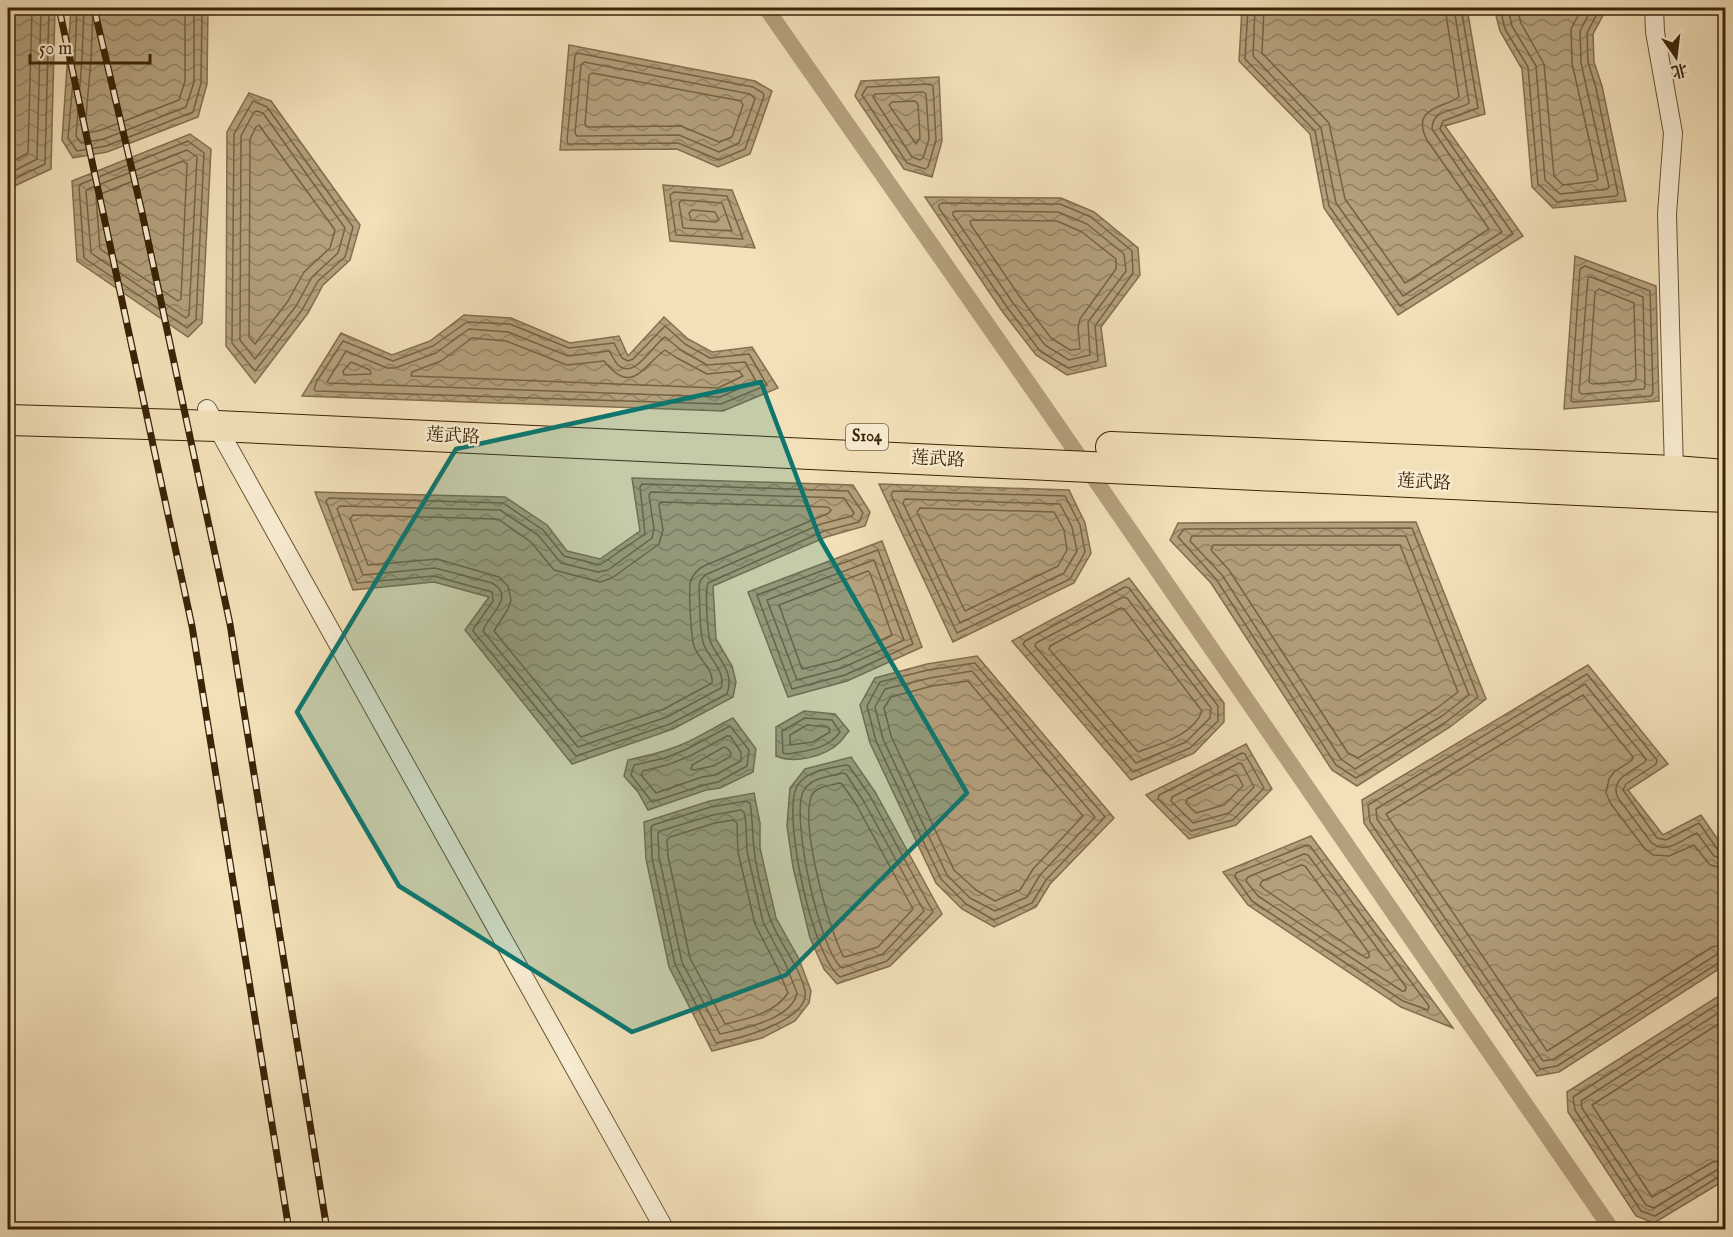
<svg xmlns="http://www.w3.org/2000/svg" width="1733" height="1237" viewBox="0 0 1733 1237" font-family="'IM FELL English','Noto Serif SC',serif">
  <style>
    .water { fill: url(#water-waves); stroke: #836e4d; stroke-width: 1.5 }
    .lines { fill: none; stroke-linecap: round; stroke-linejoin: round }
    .shore { stroke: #766242; stroke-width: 1.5 }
    .canal { stroke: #b3a07c; stroke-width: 16 }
    .street-casing { stroke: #685333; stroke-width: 20 }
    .primary-casing { stroke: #3a2407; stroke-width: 32 }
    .street { stroke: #f7ebd1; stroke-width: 18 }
    .primary { stroke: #f2e0b8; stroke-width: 30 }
    .rail-casing { stroke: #3a2407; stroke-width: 7 }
    .rail { stroke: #f7ebd1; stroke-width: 4.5; stroke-dasharray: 14; stroke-linecap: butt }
    .marked { fill: #0f766e; fill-opacity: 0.2; stroke: #0f766e; stroke-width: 4.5; stroke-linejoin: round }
    .labels { text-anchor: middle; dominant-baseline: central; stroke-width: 5; stroke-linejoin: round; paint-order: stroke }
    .shield { fill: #f7ebd1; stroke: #736044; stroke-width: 1.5 }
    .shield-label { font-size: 16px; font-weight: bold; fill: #3a2407 }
    .street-label { font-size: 18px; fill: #3a2407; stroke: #f7ebd1 }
  </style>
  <defs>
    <pattern id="water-waves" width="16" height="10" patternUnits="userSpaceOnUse" patternTransform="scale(1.5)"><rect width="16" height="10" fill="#b3a07c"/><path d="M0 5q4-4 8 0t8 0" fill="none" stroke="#938264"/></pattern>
  </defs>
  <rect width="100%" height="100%" fill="#f2e0b8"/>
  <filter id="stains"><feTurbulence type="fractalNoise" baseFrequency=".00333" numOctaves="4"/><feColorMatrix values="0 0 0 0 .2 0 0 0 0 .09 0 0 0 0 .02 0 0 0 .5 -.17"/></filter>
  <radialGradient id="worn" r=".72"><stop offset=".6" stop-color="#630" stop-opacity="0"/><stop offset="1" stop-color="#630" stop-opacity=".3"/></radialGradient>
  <!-- water -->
  <g class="water">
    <path d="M 8,8 L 55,8 L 51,169 L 8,189 Z"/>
    <path d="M 71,8 L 208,8 L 207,84 L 198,117 L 107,152 L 73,158 L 62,140 Z"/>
    <path d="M 1242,8 L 1467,8 L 1485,114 L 1445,126 L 1523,236 L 1398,315 L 1324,208 L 1310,134 L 1239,61 Z"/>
    <path d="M 1494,8 L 1607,8 L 1593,34 L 1594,62 L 1602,86 L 1626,201 L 1553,208 L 1532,187 L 1522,69 L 1500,31 Z"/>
    <path d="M 569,45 L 755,81 L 772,91 L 750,154 L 718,167 L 677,149 L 560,150 Z"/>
    <path d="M 939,77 L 942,141 L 932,177 L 904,169 L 855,96 L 861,81 Z"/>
    <path d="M 249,93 L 271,101 L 360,225 L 350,260 L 323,285 L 308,313 L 255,383 L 226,346 L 227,132 Z"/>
    <path d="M 190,134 L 211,149 L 202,323 L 188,337 L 77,261 L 72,181 Z"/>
    <path d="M 663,185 L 732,190 L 755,248 L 670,241 Z"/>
    <path d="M 925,197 L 1061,198 L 1094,212 L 1138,248 L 1140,275 L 1101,327 L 1106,366 L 1067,375 L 1036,355 L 1002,311 Z"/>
    <path d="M 1575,256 L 1656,286 L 1659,401 L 1564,409 Z"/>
    <path d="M 464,315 L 511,318 L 570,343 L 619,336 L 628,356 L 664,317 L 688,339 L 712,352 L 752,347 L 778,388 L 723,411 L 302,396 L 341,333 L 392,355 L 430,341 Z"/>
    <path d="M 632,478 L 853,485 L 870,512 L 865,526 L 826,537 L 713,586 L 716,639 L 732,666 L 736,682 L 733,697 L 673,729 L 572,764 L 465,630 L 489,597 L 434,582 L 353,590 L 315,492 L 505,497 L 547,525 L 567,551 L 600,559 L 640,531 Z"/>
    <path d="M 879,484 L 1069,490 L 1085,523 L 1091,553 L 1074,583 L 953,642 Z"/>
    <path d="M 1416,522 L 1486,699 L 1450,727 L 1357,786 L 1332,770 L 1211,583 L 1170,540 L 1178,523 Z"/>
    <path d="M 882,541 L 922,647 L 847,681 L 788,697 L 748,592 Z"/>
    <path d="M 1129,578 L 1224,703 L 1224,722 L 1194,753 L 1131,780 L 1012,641 Z"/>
    <path d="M 977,656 L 1114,818 L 1050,884 L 1036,907 L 994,927 L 962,909 L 936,883 L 870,743 L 860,705 L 875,678 L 927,664 Z"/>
    <path d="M 1588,665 L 1668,764 L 1628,790 L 1663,835 L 1701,815 L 1725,850 L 1725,965 L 1559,1072 L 1537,1076 L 1364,823 L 1362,800 Z"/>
    <path d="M 804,711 L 835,714 L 849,731 C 846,734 843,739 840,742 C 825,757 794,764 776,756 L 776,727 Z"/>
    <path d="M 733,718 L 756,749 L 753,772 L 720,788 L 706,790 L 648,810 L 638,792 L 624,776 L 628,760 C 647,756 665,752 683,744 C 700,737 716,726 733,718 Z"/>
    <path d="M 1246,744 L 1272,789 L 1236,825 L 1189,839 L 1146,795 Z"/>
    <path d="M 851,757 L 875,792 L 942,914 L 890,966 L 837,984 L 824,969 L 810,938 L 793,867 L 787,826 L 790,788 L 805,769 Z"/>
    <path d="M 754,793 L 760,823 L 760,848 L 776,918 L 799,959 L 811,991 L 809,1003 L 795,1021 L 762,1038 L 712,1051 L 669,967 L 646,859 L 644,822 L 710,801 Z"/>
    <path d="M 1311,836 L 1453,1028 L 1401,1007 L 1248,905 L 1223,872 Z"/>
    <path d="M 1725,992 L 1725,1180 L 1654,1223 L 1636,1216 L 1568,1112 L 1567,1092 Z"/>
  </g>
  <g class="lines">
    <!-- shore -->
    <g class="shore">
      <path d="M 77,8 L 75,58 L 68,138 L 77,151 L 106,146 L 193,112 L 201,83 L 202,8"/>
      <path d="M 84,8 L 82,59 L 76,136 L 81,143 L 104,139 L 186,107 L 194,82 L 194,8"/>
      <path d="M 93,8 L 91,59 L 85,129 L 88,133 L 101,130 L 179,100 L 185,81 L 185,8"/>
      <path d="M 1248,8 L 1245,59 L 1315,131 L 1329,206 L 1400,306 L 1513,234 L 1440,129 L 1443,121 L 1478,108 L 1461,8"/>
      <path d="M 1255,8 L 1253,56 L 1321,128 L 1336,203 L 1403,296 L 1502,232 L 1432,129 C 1432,108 1456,112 1469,103 L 1454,8"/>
      <path d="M 1264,8 L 1262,53 L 1329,123 L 1345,199 L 1405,283 L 1489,229 L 1427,140 C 1410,107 1444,108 1459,97 L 1445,8"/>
      <path d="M 1500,8 L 1505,29 L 1528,67 L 1538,184 L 1557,202 L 1616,196 L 1618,194 L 1596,88 L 1588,62 L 1587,33 L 1600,8"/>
      <path d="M 1508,8 L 1512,26 L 1536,66 L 1545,180 L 1560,194 L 1607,189 L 1609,187 L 1581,63 L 1580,31 L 1592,8"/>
      <path d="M 1517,8 L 1521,23 L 1544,64 L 1554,176 L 1563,185 L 1596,181 L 1598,179 L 1572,63 L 1571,29 L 1582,8"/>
      <path d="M 577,53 L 753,87 L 763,93 L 764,96 L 745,149 L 719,160 L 678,143 L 568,144 L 567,141 L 575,56 Z"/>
      <path d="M 584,62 L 750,94 L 755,99 L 739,143 L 719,152 L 679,135 L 577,136 L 575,133 L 581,65 Z"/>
      <path d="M 592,73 L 741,101 L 743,105 L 732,137 L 719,142 L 681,126 L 587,127 L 585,124 L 589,75 Z"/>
      <path d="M 930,84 L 933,86 L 936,140 L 928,167 L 925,169 L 907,163 L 862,95 L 867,87 Z"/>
      <path d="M 923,92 L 926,94 L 929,139 L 923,158 L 920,160 L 912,157 L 873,97 L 875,94 Z"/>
      <path d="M 253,101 L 267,107 L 353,227 L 345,257 L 318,281 L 302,310 L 255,371 L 232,343 L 234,134 Z"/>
      <path d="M 915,101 L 918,104 L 920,138 L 916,144 L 889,105 L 892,102 Z"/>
      <path d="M 257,111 L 263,113 L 345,228 L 338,253 L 312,277 L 296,306 L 255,359 L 240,340 L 241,136 L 254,112 Z"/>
      <path d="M 259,125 L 335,230 L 330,248 L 304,272 L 288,301 L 255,344 L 249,337 L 250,139 L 256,127 Z"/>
      <path d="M 188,141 L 204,153 L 196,320 L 187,328 L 84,258 L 79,186 L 81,184 Z"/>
      <path d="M 187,150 L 197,157 L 189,315 L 186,318 L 91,253 L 86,191 L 88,189 Z"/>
      <path d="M 183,161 L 187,164 L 181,299 L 178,301 L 100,249 L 96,197 L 98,195 Z"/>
      <path d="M 8,164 L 28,153 L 32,8"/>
      <path d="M 8,174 L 37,159 L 41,8"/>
      <path d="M 8,182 L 45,164 L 49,8"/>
      <path d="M 674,192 L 727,196 L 743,239 L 676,235 L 670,195 Z"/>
      <path d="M 682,200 L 722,203 L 732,231 L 683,228 L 679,203 Z"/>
      <path d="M 942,203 L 1060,204 L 1091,217 L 1132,251 L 1133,273 L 1095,326 L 1098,361 L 1068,368 L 1040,351 L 1007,307 L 939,208 L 939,205 Z"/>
      <path d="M 692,210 L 715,212 L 719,220 L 716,222 L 691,220 L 689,213 Z"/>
      <path d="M 956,211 L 1058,212 L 1087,224 L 1124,254 L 1126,271 L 1088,322 L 1090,355 L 1069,360 L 1045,345 L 1013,303 L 953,215 L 953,212 Z"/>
      <path d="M 973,220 L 1057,221 L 1082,232 L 1116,259 L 1116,269 L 1080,319 L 1078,328 L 1080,349 L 1070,350 L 1051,338 L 1020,297 L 971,225 L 970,221 Z"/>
      <path d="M 1585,266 L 1650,291 L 1653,393 L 1651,396 L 1574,402 L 1571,401 L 1580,269 Z"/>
      <path d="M 1588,277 L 1591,277 L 1643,297 L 1645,386 L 1644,389 L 1582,394 L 1579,392 Z"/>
      <path d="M 1599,289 L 1634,303 L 1636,378 L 1634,381 L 1592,384 L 1589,382 L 1595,292 Z"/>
      <path d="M 467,322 L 510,324 L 569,348 L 614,343 L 622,358 L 628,361 L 633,359 L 665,326 L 685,344 L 710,358 L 749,354 L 767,385 L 721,404 L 316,391 L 314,389 L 317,381 L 343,341 L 393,361 L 433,346 Z"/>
      <path d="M 469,329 L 508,332 L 568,356 L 609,351 C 612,355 614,360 617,364 C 634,382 653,344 665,337 L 681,350 L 707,365 L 745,362 L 756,381 L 720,397 L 329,383 L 327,382 L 346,351 L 387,368 L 395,368 L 436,353 Z"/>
      <path d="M 472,338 L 506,341 L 567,365 L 604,361 C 632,396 642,367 665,350 L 677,358 L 707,374 L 739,371 L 743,376 L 718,388 L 411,376 L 412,372 L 441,361 Z"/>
      <path d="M 351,362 L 370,370 L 371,374 L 344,375 L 343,371 Z"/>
      <path d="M 642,484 L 848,491 L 863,513 L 859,522 L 824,531 L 708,583 C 705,592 707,634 711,643 C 719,661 735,672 727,694 L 670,724 L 576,756 L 473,631 L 474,628 L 493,601 L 492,592 L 434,576 L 357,583 L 326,501 L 329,498 L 503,503 L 543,530 L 564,556 L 600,565 L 645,534 L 640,487 Z"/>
      <path d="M 893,491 L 1065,496 L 1080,525 L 1085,552 L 1070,579 L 957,633 L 891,495 Z"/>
      <path d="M 651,492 L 844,498 L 854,513 L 852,516 L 821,524 L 705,575 L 700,581 L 699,587 C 700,601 699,634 704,645 C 710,660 726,671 721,688 L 667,717 L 578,747 L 483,631 C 487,616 517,597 492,583 L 435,568 L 363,575 L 337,509 L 340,506 L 500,510 L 538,535 L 561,563 L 598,572 L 608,570 L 652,538 L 654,529 L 649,495 Z"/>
      <path d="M 905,499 L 1060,504 L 1072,527 L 1077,551 L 1064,573 L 960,623 L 903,503 Z"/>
      <path d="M 661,502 L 828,507 L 831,510 L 829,513 L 704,566 C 698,569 694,573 691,580 C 688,589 691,636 694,646 C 698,659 714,669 712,683 L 664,709 L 581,737 L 494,631 L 508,609 L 511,600 L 508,586 L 499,577 L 437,559 L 368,565 L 350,519 L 353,515 L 498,519 L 531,542 L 554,570 L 600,582 L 612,578 L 659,544 L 663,530 L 659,505 Z"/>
      <path d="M 920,508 L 1054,512 L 1064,530 L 1067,550 L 1058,566 L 965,611 L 917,512 Z"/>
      <path d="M 1412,528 L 1478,697 L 1446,722 L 1356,778 L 1336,765 L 1216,579 L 1178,537 L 1184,529 Z"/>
      <path d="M 1192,536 L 1406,536 L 1469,695 L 1442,716 L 1355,769 L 1341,759 L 1222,575 L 1190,541 Z"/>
      <path d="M 1213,545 L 1400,545 L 1458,692 L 1437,708 L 1358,758 L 1348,753 L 1229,570 L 1211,550 Z"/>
      <path d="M 878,550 L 913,644 L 845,675 L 792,689 L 757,595 Z"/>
      <path d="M 874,560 L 904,640 L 842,668 L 797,680 L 767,600 Z"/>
      <path d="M 868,571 L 870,573 L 892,635 L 839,660 L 802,669 L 779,605 Z"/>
      <path d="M 1125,587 L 1129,588 L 1218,706 L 1218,721 L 1190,748 L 1133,772 L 1023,644 L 1025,641 Z"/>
      <path d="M 1123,597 L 1127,598 L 1211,708 L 1210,718 L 1186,742 L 1136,763 L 1035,646 L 1036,643 Z"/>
      <path d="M 1121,608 L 1124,609 L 1202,711 C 1194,735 1159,744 1138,752 L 1049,649 L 1050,646 Z"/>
      <path d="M 975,663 L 1105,817 L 1046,880 L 1032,903 L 994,920 L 966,904 L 941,879 L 876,741 L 867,706 L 880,682 L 928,670 Z"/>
      <path d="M 972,671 L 1095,817 L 1040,875 L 1027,897 L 995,911 L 970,898 L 947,875 L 883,739 L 875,707 L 885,689 L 930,678 Z"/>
      <path d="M 968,681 L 1083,816 L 1033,869 L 1020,890 L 995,901 L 976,890 L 954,870 L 891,736 L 884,708 L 891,697 L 932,686 Z"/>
      <path d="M 805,718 L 832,720 L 840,732 C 828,749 807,751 787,754 L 783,753 L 782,731 Z"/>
      <path d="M 807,725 L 828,727 L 830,732 L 813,742 L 790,745 L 790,735 Z"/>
      <path d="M 730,726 L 749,750 L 747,766 L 718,782 L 704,785 L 652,802 L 631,775 L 634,765 L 665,758 L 687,749 Z"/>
      <path d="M 727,736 L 730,736 L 741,752 L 741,761 L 715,775 L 702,777 L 656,793 L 641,775 L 643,771 L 667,765 L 690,756 Z"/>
      <path d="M 724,747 L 727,748 L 731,753 L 730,757 L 713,766 L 694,770 L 691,769 L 692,765 Z"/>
      <path d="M 1242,753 L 1245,754 L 1264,788 L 1233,820 L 1191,831 L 1158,799 L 1159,795 Z"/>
      <path d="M 1239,763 L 1242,764 L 1254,787 L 1229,813 L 1193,823 L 1171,801 L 1172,797 Z"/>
      <path d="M 846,765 L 849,766 L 870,796 L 933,912 L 887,961 L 840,977 C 812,955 785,825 795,791 C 802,770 828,769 846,765 Z"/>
      <path d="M 843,773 L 846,774 L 863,800 L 924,911 L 883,954 L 842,968 C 820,952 791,818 803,792 C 810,777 829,777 843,773 Z"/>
      <path d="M 1235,775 L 1238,776 L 1243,786 L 1224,805 L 1196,813 L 1186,803 L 1187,799 Z"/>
      <path d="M 839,783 L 842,784 L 856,804 L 913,909 L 878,947 L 845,957 L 843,956 C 828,924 801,830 811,797 C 815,786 830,786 839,783 Z"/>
      <path d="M 746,801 L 750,803 C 753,819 752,834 754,849 C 756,868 764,902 771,921 C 779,942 801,969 805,991 C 810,1021 737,1039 716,1043 L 675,964 L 652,858 L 651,828 L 653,825 L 711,807 Z"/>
      <path d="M 741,810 L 744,812 L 746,824 L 747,851 L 763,922 L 786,965 L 797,993 C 792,1019 743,1029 720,1034 L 682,962 L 659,857 L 658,833 L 660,831 L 713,815 Z"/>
      <path d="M 733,820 L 737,823 L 738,852 L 755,924 L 778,969 L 788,993 C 775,1013 747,1019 725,1024 L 690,958 L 668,856 L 667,840 L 670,837 L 715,823 Z"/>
      <path d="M 1307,845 L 1310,846 L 1429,1006 L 1428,1010 L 1403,1001 L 1252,901 L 1235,877 L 1236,873 Z"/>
      <path d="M 1726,853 L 1718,850 L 1699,823 L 1666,840 L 1657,838 L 1623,790 L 1626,784 L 1656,764 L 1657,760 L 1587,674 L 1368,805 L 1370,822 L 1540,1069 L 1557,1066 L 1720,962 L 1726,961"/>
      <path d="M 1304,854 L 1308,855 L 1406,987 L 1405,991 L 1402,991 L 1258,896 L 1246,881 L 1248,877 Z"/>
      <path d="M 1726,860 L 1714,856 L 1697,833 C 1682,839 1666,856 1651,842 L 1618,798 C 1609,779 1632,771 1645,762 L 1646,759 L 1585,684 L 1376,809 L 1377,819 L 1543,1061 L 1554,1059 L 1716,955 L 1726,953"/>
      <path d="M 1301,865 L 1305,866 L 1369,953 L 1369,957 L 1366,958 L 1264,889 L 1260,885 L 1262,881 Z"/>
      <path d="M 1726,869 L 1710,865 L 1694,845 L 1669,856 L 1653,855 L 1645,849 L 1611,804 L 1606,793 L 1609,779 L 1614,772 L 1632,760 L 1633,757 L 1583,695 L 1386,814 L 1547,1051 L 1712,947 L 1726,944"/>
      <path d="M 1726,999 L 1573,1097 L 1575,1110 L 1641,1211 L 1655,1216 L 1720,1176 L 1726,1176"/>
      <path d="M 1726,1008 L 1581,1101 L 1582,1108 L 1646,1205 L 1654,1208 L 1717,1170 L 1726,1168"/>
      <path d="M 1726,1019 L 1592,1105 L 1652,1197 L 1713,1162 L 1726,1159"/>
    </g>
    <!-- canal -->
    <path class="canal" d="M 766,8 L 1045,407 L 1612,1230"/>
    <defs>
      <g id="street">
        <path d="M 1654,8 L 1655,32 L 1673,133 L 1667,214 L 1674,471"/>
        <path d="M 207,409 L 665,1230"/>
      </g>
      <g id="primary">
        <path d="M 8,420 L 217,426 L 1726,497"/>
        <path d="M 1111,447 L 1674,471 L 1726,475"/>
      </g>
    </defs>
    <!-- street casing -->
    <use href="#street" class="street-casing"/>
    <!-- primary casing -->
    <use href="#primary" class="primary-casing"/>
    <!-- street -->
    <use href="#street" class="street"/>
    <!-- primary -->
    <use href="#primary" class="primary"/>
    <defs>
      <g id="rail">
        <path d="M 59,8 L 192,626 L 289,1230"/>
        <path d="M 94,8 L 141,208 L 230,624 L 327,1230"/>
      </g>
    </defs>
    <!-- rail casing -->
    <use href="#rail" class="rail-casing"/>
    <!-- rail -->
    <use href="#rail" class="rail"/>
  </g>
  <!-- marked area -->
  <path class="marked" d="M 761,382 L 820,539 L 967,793 L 786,975 L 632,1032 L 399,886 L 297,712 L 456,449 Z"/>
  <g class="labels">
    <!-- shield labels -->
    <rect class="shield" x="846" y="424" width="42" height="26" rx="4.5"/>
    <g class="shield-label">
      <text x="867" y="437">S104</text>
    </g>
    <!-- street labels -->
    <g class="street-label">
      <text transform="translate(453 437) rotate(3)">莲武路</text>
      <text transform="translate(938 460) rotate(3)">莲武路</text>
      <text transform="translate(1424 483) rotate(3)">莲武路</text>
    </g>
  </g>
  <!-- margin -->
  <rect width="1733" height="1237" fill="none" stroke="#f2e0b8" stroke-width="30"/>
  <rect x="9" y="9" width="1715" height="1219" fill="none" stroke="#3a2407" stroke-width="3"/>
  <rect x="15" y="15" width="1703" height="1207" fill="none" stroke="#3a2407" stroke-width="1.5"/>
  <!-- north arrow -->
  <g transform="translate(1676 57) rotate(166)" stroke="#f7ebd1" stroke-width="4.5" paint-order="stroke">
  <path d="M0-4.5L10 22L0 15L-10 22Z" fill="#3a2407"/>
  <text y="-9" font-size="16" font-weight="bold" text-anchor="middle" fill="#3a2407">北</text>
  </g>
  <!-- scale -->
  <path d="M30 54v9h120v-9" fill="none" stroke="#3a2407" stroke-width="3"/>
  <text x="39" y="54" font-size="18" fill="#3a2407" stroke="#f7ebd1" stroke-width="4.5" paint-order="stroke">50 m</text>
  <rect width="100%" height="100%" filter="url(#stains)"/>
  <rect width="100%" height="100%" fill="url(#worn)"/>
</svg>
